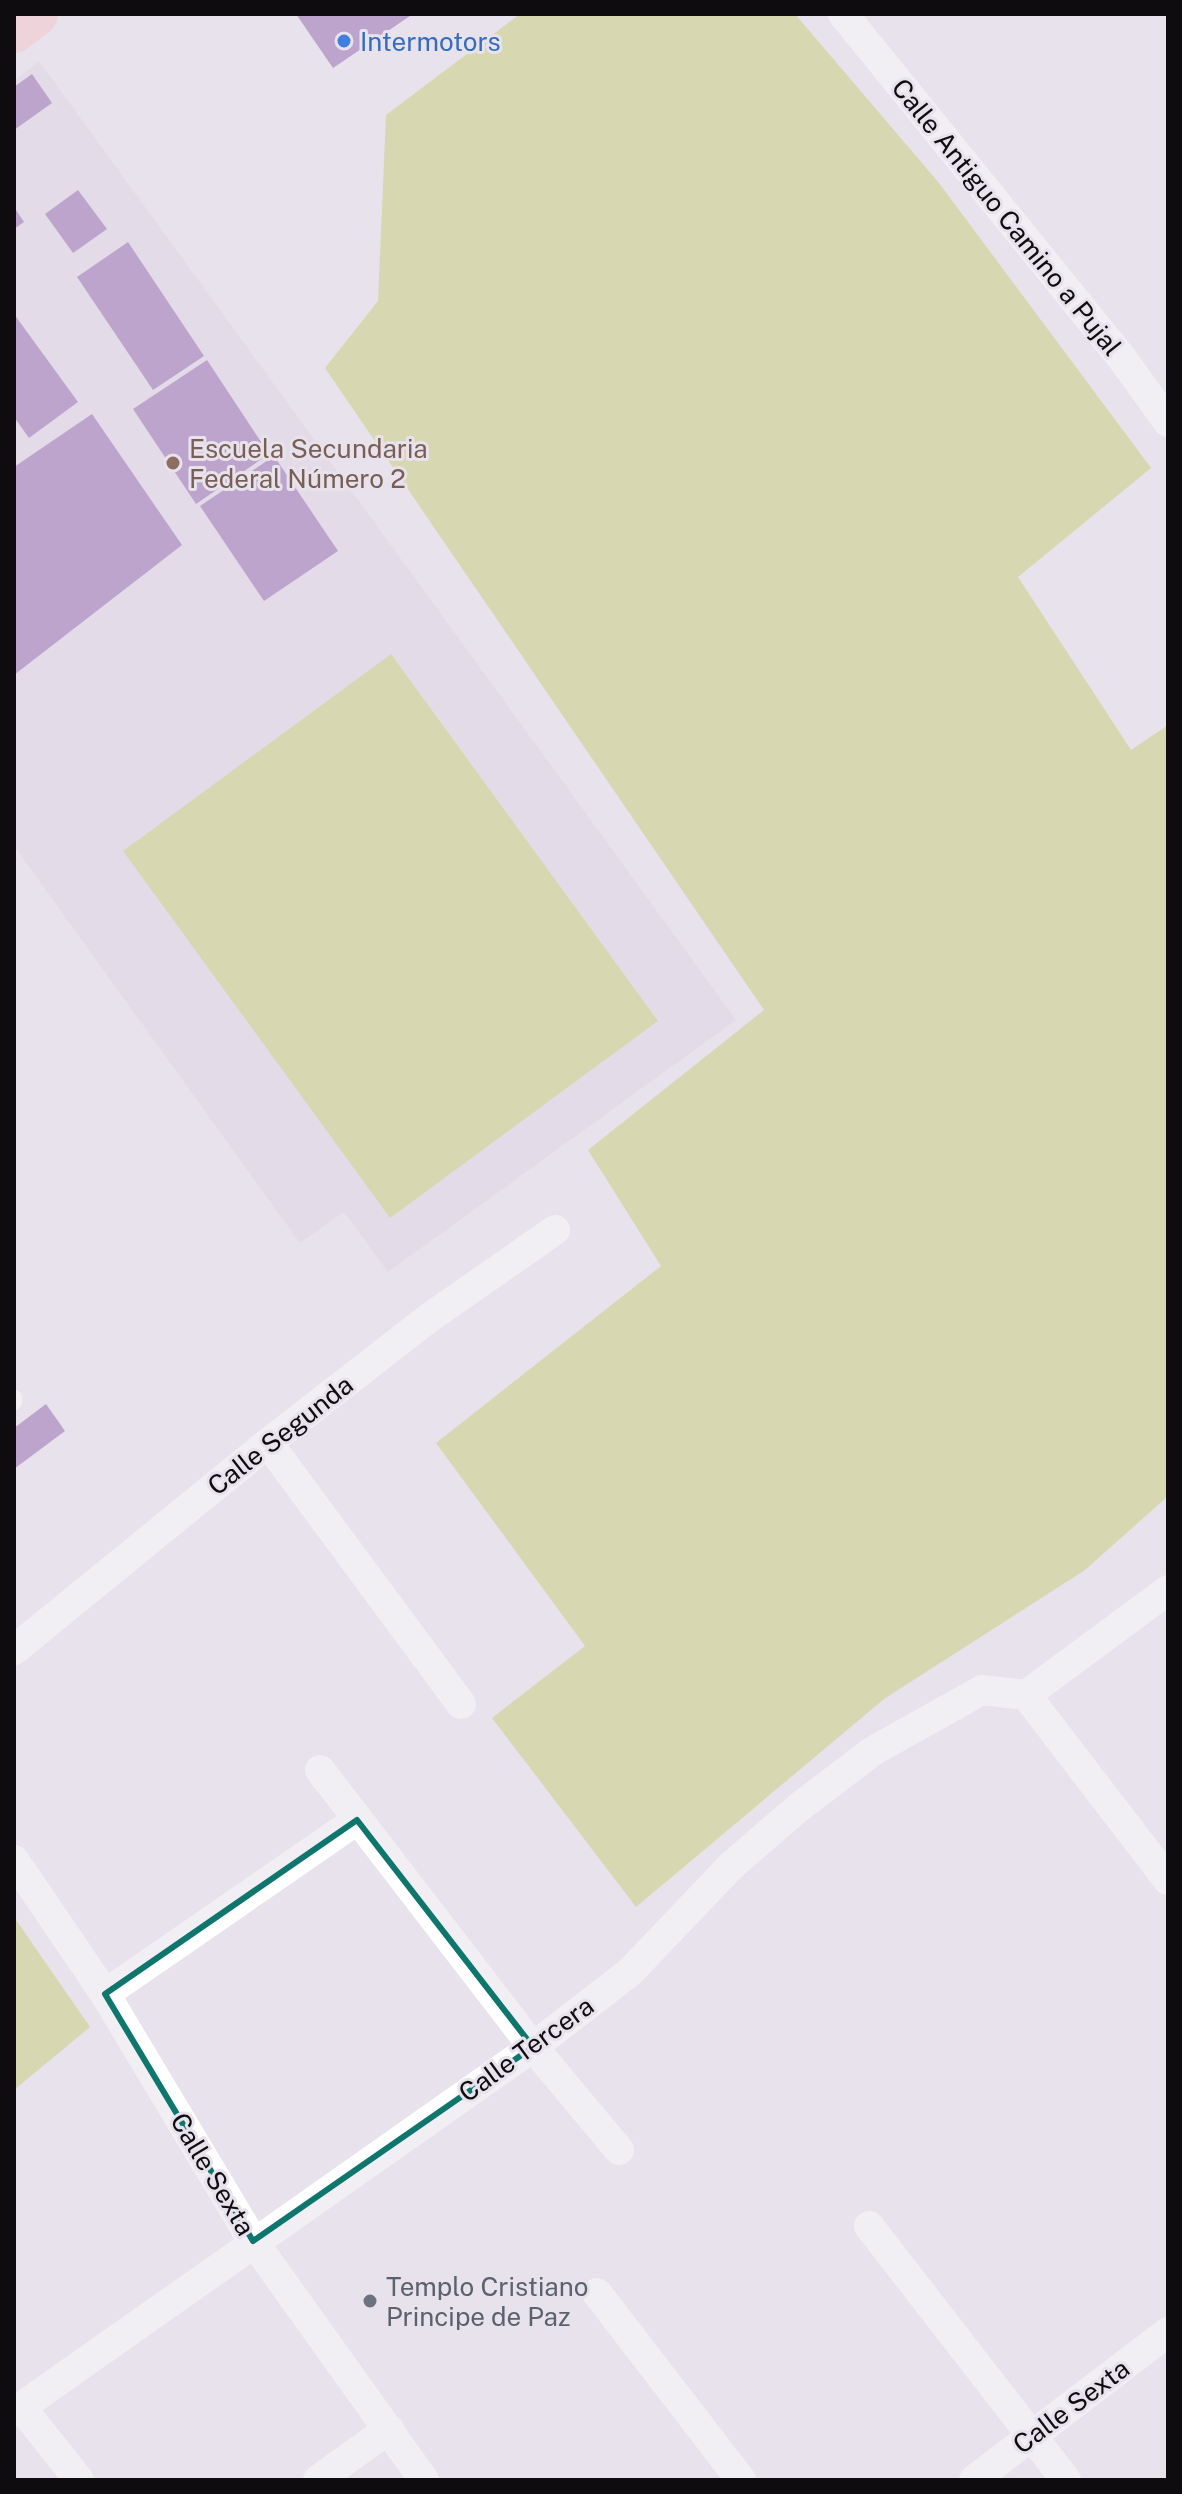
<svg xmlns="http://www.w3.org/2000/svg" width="1182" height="2494" viewBox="0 0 1182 2494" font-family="'Public Sans',sans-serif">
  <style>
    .built { fill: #ded5e4 }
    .green { fill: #c3cc6a }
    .building { fill: #885aa6 }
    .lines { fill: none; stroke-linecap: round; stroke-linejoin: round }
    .lane { stroke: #fff; stroke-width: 16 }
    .street { stroke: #fff; stroke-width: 30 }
    .primary { stroke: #f5c0c6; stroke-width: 44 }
    .marked { fill: none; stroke: #0f766e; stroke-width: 6; stroke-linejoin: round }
    .shop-dot { fill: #3f7fe0; stroke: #e7e2eb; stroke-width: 3 }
    .education-dot { fill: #8d6e63; stroke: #e7e2eb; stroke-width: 3 }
    .worship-dot { fill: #6b7280; stroke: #e7e2eb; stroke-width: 3 }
    .labels { text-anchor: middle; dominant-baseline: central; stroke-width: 6; stroke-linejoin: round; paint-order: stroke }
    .shop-label { font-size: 26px; fill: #366cbe; stroke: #e7e2eb; text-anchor: start }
    .street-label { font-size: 26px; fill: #0e0c0f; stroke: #e7e2eb }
    .education-label { font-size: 26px; fill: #785e54; stroke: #e7e2eb; text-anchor: start }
    .worship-label { font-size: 26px; fill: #5b616d; stroke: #e7e2eb; text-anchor: start }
  </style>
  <rect width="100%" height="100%" fill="#e7e2eb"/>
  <!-- built -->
  <path class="built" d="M 39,61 L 736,1020 L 388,1272 L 344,1212 L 300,1243 L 14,846 L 14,81 Z"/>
  <!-- green -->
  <g class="green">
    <path d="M 520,14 L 795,14 L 939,183 L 1151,468 L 1018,577 L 1131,750 L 1168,725 L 1168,1496 L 1085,1570 L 884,1699 L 636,1907 L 492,1718 L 585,1646 L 436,1443 L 661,1266 L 588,1150 L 764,1010 L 325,368 L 378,301 L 386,115 Z"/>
    <path d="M 391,654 L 658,1021 L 390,1218 L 123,851 Z"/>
    <path d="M 14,1917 L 90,2027 L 14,2090 Z"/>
  </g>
  <!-- building -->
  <g class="building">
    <path d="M 296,14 L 413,14 L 333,68 Z"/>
    <path d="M 32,74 L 52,103 L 14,130 L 14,87 Z"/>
    <path d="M 78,190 L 107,229 L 73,253 L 45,214 Z"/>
    <path d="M 14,207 L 24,222 L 14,229 Z"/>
    <path d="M 128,242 L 204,356 L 153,390 L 77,277 Z"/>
    <path d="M 14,314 L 78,402 L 29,438 L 14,417 Z"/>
    <path d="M 207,360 L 269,454 L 196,504 L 133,409 Z"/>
    <path d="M 92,414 L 182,545 L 14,675 L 14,467 Z"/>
    <path d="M 274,456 L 338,551 L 264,601 L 200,506 Z"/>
    <path d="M 46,1404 L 65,1431 L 14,1469 L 14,1428 Z"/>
  </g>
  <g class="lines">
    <!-- lane -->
    <path class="lane" d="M 14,1398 L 14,1402"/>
    <!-- street -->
    <g class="street">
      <path d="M 843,14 L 1121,357 L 1168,422"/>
      <path d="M 268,1443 L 461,1704"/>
      <path d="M 1168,1590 L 1026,1695 L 1168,1880"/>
      <path d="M 14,1650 L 268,1443 L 429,1318 L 555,1230"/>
      <path d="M 320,1770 L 533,2047 L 619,2150"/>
      <path d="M 14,1860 L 105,1994 L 253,2241 L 424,2480"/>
      <path d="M 105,1994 L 357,1820"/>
      <path d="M 869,2226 L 1066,2480"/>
      <path d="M 597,2293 L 741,2480"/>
      <path d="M 21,2407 L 79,2480"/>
      <path d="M 14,2412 L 533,2047 L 630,1972 L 731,1866 L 798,1808 L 873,1751 L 982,1690 L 1026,1695"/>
      <path d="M 318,2480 L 389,2429"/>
      <path d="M 974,2480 L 1168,2332"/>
    </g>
    <!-- primary -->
    <path class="primary" d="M 14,31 L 36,14"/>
  </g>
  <!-- marked area -->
  <path d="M0 0H1182V2494H0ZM 357,1820 L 533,2047 L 253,2241 L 105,1994 Z" fill="#e7e2eb" fill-opacity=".55" fill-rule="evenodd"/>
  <path class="marked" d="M 357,1820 L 533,2047 L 253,2241 L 105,1994 Z"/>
  <!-- markers -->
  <circle class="shop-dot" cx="344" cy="41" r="8"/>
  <circle class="education-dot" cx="173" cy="463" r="8"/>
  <circle class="worship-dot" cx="370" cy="2301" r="8"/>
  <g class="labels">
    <!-- shop labels -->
    <g class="shop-label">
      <text x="360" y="41">Intermotors</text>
    </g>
    <!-- street labels -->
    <g class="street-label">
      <text transform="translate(1007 217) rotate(51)">Calle Antiguo Camino a Pujal</text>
      <text transform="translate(280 1435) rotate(-38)">Calle Segunda</text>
      <text transform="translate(526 2049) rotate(-36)">Calle Tercera</text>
      <text transform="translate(213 2174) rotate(59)">Calle Sexta</text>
      <text transform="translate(1071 2406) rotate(-37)">Calle Sexta</text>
    </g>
    <!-- education labels -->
    <g class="education-label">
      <text x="189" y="448">Escuela Secundaria<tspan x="189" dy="30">Federal Número 2</tspan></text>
    </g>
    <!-- worship labels -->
    <g class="worship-label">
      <text x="386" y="2286">Templo Cristiano<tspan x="386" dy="30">Principe de Paz</tspan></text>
    </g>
  </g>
  <!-- border -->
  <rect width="1182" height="2494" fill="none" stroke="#0e0c0f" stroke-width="32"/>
</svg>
